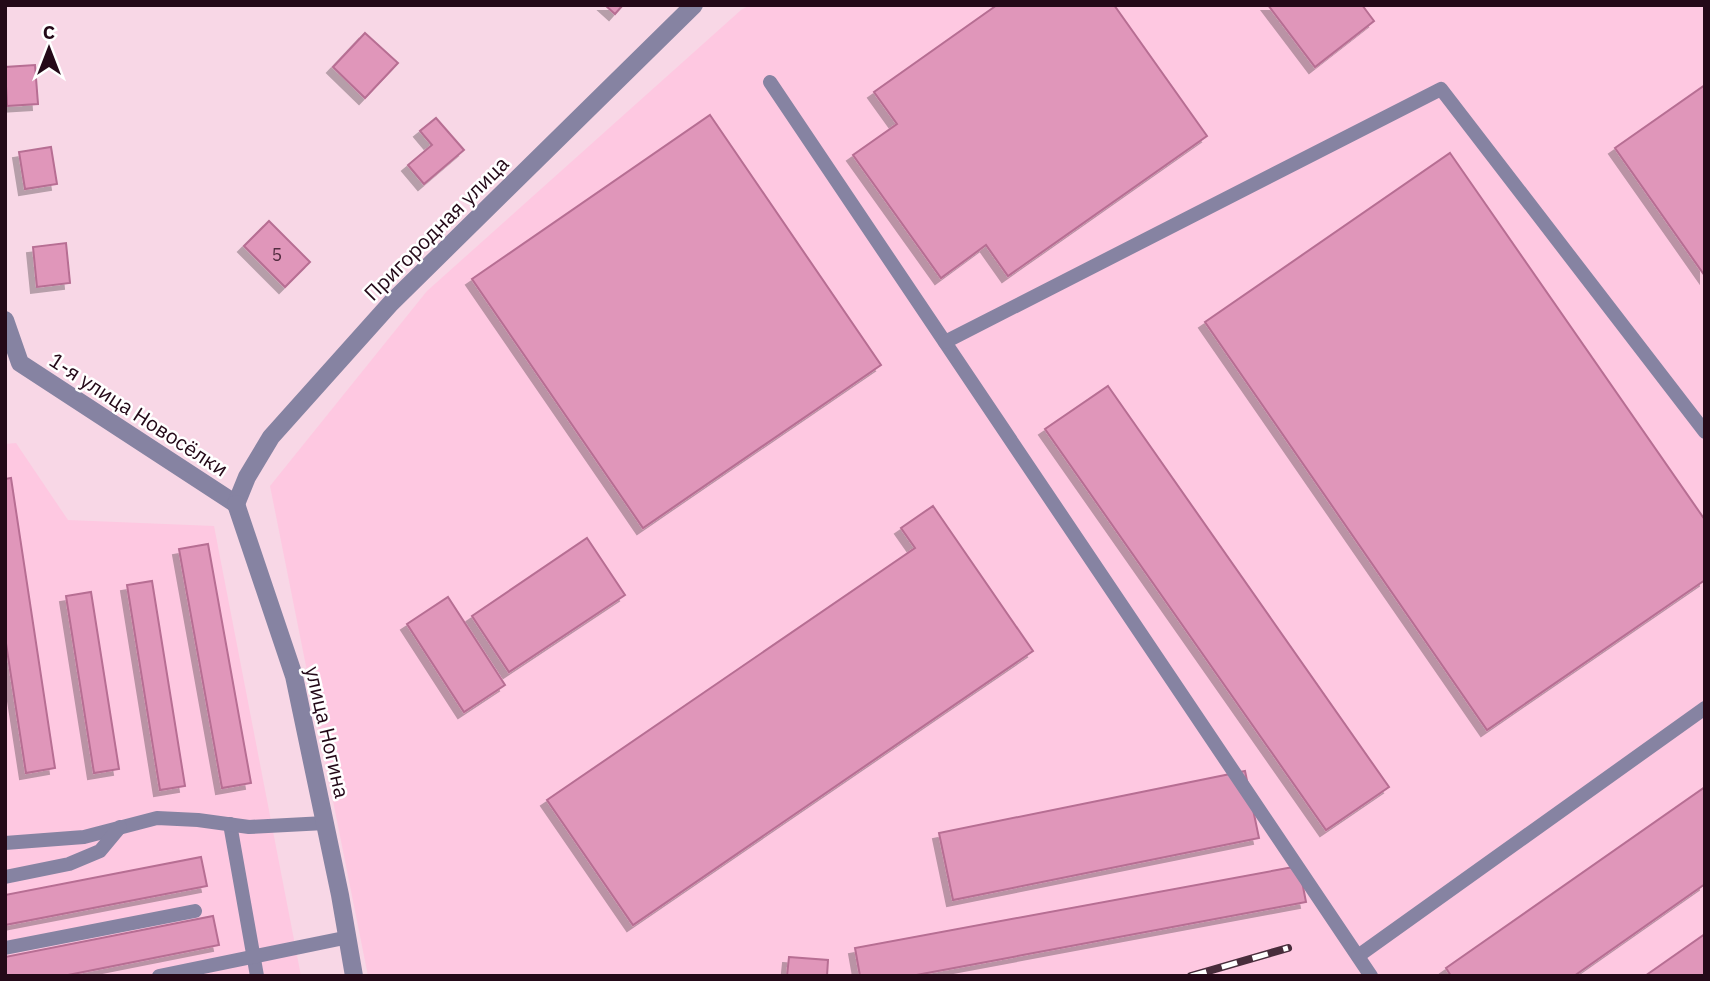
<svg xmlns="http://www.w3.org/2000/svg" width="1710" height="981" viewBox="0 0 1710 981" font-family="'IBM Plex Sans',sans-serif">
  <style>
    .built { fill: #fec8e1 }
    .building { fill: #e096ba; stroke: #b76e93; stroke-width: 2; filter: url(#shadow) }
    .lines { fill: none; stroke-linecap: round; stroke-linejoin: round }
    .service { stroke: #8683a2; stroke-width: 14 }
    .minor { stroke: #8683a2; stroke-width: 18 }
    .rail-casing { stroke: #482c3b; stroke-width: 8 }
    .rail { stroke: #fff; stroke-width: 5; stroke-dasharray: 16; stroke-linecap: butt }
    .labels { text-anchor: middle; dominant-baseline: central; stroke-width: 5; stroke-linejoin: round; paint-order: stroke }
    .number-label { font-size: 18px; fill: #532c40 }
    .street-label { font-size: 21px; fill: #240918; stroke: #fff }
  </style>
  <defs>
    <filter id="shadow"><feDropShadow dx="-6" dy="6" stdDeviation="0" flood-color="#0004"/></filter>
  </defs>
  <rect width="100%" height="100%" fill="#f8d7e6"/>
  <!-- built -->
  <g class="built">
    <path d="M 750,5 L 1705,5 L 1705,976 L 368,976 L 270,486 L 427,291 L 741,10 Z"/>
    <path d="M 16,443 L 68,520 L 214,526 L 301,976 L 5,976 L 5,444 Z"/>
  </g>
  <!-- building -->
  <g class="building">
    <path d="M 605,5 L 623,5 L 615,14 Z"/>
    <path d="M 997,5 L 1114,5 L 1207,136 L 1008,276 L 986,245 L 941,278 L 853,155 L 897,124 L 874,92 Z"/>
    <path d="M 1268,5 L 1362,5 L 1374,21 L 1315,67 Z"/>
    <path d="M 365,33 L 398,63 L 365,98 L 333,67 Z"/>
    <path d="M 35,65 L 38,104 L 7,106 L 5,67 Z"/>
    <path d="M 1705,85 L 1705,276 L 1615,148 Z"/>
    <path d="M 710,115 L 881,365 L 643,528 L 472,279 Z"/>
    <path d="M 436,118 L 464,150 L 424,184 L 408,165 L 432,145 L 420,131 Z"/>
    <path d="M 51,147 L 57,184 L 25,189 L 19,152 Z"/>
    <path d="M 1450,153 L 1705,520 L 1705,580 L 1487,730 L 1205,322 Z"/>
    <path d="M 269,221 L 310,262 L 285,287 L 244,246 Z"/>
    <path d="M 66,243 L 70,283 L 37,287 L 33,247 Z"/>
    <path d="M 1108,386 L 1389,787 L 1326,830 L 1045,429 Z"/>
    <path d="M 11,478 L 55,768 L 26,773 L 5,637 L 5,479 Z"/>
    <path d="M 933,506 L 1033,651 L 633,925 L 547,800 L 915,548 L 901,528 Z"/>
    <path d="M 587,538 L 625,595 L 509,672 L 472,616 Z"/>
    <path d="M 208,544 L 251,783 L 222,788 L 179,549 Z"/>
    <path d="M 152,581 L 185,786 L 160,790 L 127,585 Z"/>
    <path d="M 91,592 L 119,769 L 94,773 L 66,596 Z"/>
    <path d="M 448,597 L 505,685 L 464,712 L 407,624 Z"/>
    <path d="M 1245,771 L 1259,838 L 953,900 L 939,833 Z"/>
    <path d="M 1705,787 L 1705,884 L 1574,976 L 1451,976 L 1446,968 Z"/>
    <path d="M 201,857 L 207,886 L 5,925 L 5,895 Z"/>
    <path d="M 1299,866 L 1306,902 L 911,976 L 860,976 L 855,948 Z"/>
    <path d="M 213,916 L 219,945 L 63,976 L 5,976 L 5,957 Z"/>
    <path d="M 1705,934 L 1705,976 L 1645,976 Z"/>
    <path d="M 789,957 L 828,960 L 827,976 L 787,976 Z"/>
  </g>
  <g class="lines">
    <!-- service -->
    <g class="service">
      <path d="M 770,82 L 1371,976"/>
      <path d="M 945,342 L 1441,89 L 1705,432"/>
      <path d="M 230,824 L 257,976"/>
      <path d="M 5,843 L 84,837 L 157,818 L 198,820 L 249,827 L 325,823"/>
      <path d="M 5,877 L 69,864 L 100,851 L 120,827"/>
      <path d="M 5,948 L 195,911"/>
      <path d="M 1358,956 L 1705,708"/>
      <path d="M 159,976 L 349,937"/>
    </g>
    <!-- minor -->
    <g class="minor">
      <path d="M 5,320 L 20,363 L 236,504"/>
      <path d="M 236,504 L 247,477 L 271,437 L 391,303 L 694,5"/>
      <path d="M 236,504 L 294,676 L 340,895 L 354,976"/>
    </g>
    <defs>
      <path id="rail" d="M 1191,976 L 1288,948"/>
    </defs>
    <!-- rail casing -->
    <use href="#rail" class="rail-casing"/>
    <!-- rail -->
    <use href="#rail" class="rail"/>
  </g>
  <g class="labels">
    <!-- number labels -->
    <g class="number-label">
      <text x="277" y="254">5</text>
    </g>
    <!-- street labels -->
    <g class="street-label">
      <text transform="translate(436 228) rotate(-45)">Пригородная улица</text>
      <text transform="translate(139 414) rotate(33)">1-я улица Новосёлки</text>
      <text transform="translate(328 732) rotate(77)">улица Ногина</text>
    </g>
  </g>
  <!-- border -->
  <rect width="1710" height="981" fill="none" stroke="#240918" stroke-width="14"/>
  <!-- north arrow -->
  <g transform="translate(49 49)" stroke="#ffffff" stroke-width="5" paint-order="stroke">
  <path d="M0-5L12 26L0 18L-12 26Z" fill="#240918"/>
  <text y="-10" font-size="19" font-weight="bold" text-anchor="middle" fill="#240918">С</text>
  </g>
</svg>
